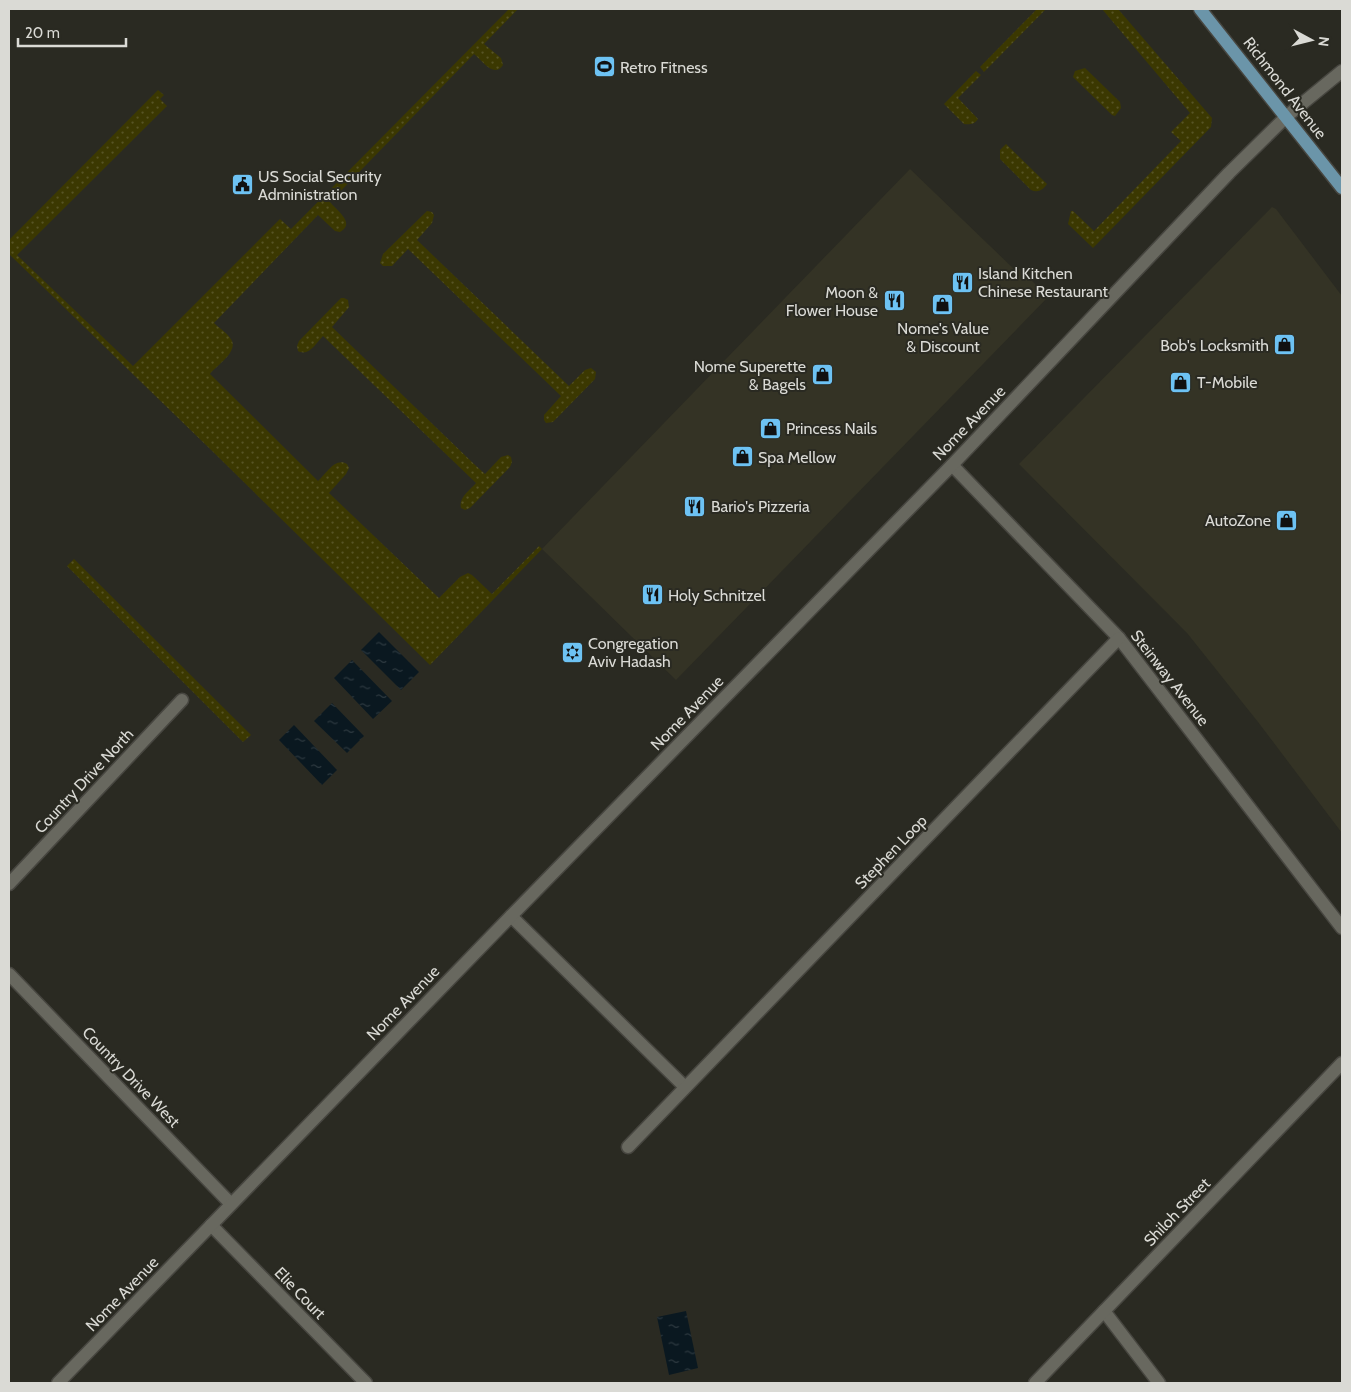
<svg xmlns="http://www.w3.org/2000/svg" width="1351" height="1392" viewBox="0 0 1351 1392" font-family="Cabin,sans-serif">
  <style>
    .built { fill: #343325 }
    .grass { fill: url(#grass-dots) }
    .water { fill: url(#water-ripples) }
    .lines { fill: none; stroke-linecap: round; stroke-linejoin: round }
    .minor-casing { stroke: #474640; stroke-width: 15 }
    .primary-casing { stroke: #474640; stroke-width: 15 }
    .minor { stroke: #68685f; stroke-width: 12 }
    .primary { stroke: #6b95a9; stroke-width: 12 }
    .labels { text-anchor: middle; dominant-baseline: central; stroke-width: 4; stroke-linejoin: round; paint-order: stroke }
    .poi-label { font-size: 16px; fill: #dadad5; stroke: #2a2a22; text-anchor: start }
    .street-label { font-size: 16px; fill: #dadad5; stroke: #2a2a22 }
  </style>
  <defs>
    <pattern id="grass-dots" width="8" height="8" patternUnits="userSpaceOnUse" patternTransform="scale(1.25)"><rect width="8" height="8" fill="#3b3801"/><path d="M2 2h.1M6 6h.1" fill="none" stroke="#575425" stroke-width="1.8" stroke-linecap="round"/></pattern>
    <pattern id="water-ripples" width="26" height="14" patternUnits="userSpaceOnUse" patternTransform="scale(1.25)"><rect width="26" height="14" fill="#0a1820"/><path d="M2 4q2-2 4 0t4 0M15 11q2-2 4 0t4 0" fill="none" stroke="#2d3940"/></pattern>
  </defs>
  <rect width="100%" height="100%" fill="#2a2a22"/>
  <!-- built -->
  <g class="built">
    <path d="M 910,169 L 1016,271 L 1019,268 L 1048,297 L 676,680 L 542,549 Z"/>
    <path d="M 1272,207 L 1276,209 L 1342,296 L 1342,833 L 1258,722 L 1187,633 L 1019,464 Z"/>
  </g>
  <!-- grass -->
  <g class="grass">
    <path d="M 509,9 L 518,9 L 484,44 L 501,58 L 503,65 C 494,79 482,60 474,54 L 330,202 C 337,211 356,223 340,232 L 335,231 L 318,215 L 214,323 C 219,328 229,334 232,341 C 237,353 216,366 210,374 L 318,481 C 326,474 335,457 347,464 L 349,468 L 346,474 L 329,493 L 439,598 L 460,577 L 468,573 L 472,575 L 492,594 L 539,546 L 542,549 L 430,665 L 206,445 L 9,254 L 9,240 L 158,90 L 164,95 L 160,99 L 167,106 L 17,255 L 133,366 L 280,219 L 291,229 Z"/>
    <path d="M 1037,9 L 1046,9 L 984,72 L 980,67 Z"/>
    <path d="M 1102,9 L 1118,9 L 1212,118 L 1211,127 L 1093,248 L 1068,224 L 1071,211 L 1073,211 L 1094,231 L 1181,141 L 1171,132 L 1190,113 Z"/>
    <path d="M 1085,68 L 1120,102 L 1121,108 L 1115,116 L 1112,115 L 1073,77 L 1075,71 Z"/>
    <path d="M 976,71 L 981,75 L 958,98 L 978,119 C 975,124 969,125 964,124 L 944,104 Z"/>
    <path d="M 1006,144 L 1046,183 L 1047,184 C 1043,190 1038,193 1031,190 L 1000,159 L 1000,150 Z"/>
    <path d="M 427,211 L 432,212 L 434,215 L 432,223 L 417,240 L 569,386 L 585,370 L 591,368 L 596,372 L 595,379 L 553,422 L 546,423 L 544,420 L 544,415 L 561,396 L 408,249 L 392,266 L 383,266 L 380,263 L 383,254 Z"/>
    <path d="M 341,298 L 344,298 L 348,300 L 349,307 L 332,327 L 474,464 L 485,474 L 501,457 L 508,455 L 511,457 L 512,462 L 510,467 L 470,508 L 465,510 L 461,508 C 458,498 470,490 476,483 L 323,336 C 316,343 309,357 298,351 L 297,346 L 299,341 Z"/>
    <path d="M 74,559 L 251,735 L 243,742 L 67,566 Z"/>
  </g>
  <!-- water -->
  <g class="water">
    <path d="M 379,632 L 419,672 L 401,690 L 361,650 Z"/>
    <path d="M 352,660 L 392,701 L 373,719 L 334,678 Z"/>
    <path d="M 332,703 L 364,736 L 347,753 L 314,721 Z"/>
    <path d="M 294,725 L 337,770 L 322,785 L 279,740 Z"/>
    <path d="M 686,1311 L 698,1368 L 669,1375 L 657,1317 Z"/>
  </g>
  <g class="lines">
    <defs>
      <g id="minor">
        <path d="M 952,465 L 1119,638 L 1342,928"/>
        <path d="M 9,884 L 182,700"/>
        <path d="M 511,916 L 685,1087"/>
        <path d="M 9,974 L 231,1204"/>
        <path d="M 628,1147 L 1119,638"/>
        <path d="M 211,1225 L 366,1383"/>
        <path d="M 1104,1311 L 1159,1383"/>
        <path d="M 58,1383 L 511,916 L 952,465 L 1229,173 L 1287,116 L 1342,71"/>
        <path d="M 1035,1383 L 1342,1063"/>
      </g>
      <path id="primary" d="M 1200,9 L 1342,188"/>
    </defs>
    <!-- minor casing -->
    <use href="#minor" class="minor-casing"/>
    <!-- primary casing -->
    <use href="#primary" class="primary-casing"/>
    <!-- minor -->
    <use href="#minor" class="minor"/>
    <!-- primary -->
    <use href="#primary" class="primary"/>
  </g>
  <!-- icons -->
  <defs>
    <symbol id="stadium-square" viewBox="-11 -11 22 22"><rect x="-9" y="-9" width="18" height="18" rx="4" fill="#6dc2f3" stroke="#2a2a22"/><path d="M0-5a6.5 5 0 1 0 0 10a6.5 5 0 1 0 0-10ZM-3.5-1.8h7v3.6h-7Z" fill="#111"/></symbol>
    <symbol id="civic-square" viewBox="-11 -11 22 22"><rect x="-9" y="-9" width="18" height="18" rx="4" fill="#6dc2f3" stroke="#2a2a22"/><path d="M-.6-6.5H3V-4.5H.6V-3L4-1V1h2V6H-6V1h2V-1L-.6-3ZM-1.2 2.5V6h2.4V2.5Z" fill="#111"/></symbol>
    <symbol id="restaurant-square" viewBox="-11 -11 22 22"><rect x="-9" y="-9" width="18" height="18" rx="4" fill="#6dc2f3" stroke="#2a2a22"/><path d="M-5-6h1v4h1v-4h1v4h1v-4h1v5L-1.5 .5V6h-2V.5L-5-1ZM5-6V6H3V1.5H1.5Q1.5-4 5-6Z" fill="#111"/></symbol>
    <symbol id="shop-square" viewBox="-11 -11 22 22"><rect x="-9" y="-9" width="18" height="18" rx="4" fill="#6dc2f3" stroke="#2a2a22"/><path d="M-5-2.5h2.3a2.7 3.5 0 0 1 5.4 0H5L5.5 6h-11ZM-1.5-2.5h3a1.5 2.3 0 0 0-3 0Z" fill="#111"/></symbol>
    <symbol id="synagogue-square" viewBox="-11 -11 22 22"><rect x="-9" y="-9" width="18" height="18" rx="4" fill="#6dc2f3" stroke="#2a2a22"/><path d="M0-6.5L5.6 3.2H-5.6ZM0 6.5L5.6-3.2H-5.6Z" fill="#111"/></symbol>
  </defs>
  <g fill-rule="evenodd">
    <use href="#stadium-square" x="592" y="54" width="25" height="25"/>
    <use href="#civic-square" x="230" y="172" width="25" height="25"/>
    <use href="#restaurant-square" x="950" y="270" width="25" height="25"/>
    <use href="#restaurant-square" x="882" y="288" width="25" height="25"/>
    <use href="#shop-square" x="930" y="292" width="25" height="25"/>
    <use href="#shop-square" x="1272" y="332" width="25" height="25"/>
    <use href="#shop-square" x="810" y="362" width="25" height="25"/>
    <use href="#shop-square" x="1168" y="370" width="25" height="25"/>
    <use href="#shop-square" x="758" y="416" width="25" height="25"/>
    <use href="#shop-square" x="730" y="444" width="25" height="25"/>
    <use href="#restaurant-square" x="682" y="494" width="25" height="25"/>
    <use href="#shop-square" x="1274" y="508" width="25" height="25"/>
    <use href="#restaurant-square" x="640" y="582" width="25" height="25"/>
    <use href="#synagogue-square" x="560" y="640" width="25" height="25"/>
  </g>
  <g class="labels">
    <!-- poi labels -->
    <g class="poi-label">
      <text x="620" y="67">Retro Fitness</text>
      <text x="258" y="176">US Social Security<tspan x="258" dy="18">Administration</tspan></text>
      <text x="978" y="273">Island Kitchen<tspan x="978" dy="18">Chinese Restaurant</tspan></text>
      <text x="878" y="292" text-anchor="end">Moon &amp;<tspan x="878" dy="18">Flower House</tspan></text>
      <text x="943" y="328" text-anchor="middle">Nome's Value<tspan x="943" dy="18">&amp; Discount</tspan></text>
      <text x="1269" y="345" text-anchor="end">Bob's Locksmith</text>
      <text x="806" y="366" text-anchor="end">Nome Superette<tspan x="806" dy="18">&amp; Bagels</tspan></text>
      <text x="1197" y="382">T-Mobile</text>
      <text x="786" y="428">Princess Nails</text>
      <text x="758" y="457">Spa Mellow</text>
      <text x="711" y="506">Bario's Pizzeria</text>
      <text x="1271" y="520" text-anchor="end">AutoZone</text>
      <text x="668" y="595">Holy Schnitzel</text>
      <text x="588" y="643">Congregation<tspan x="588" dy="18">Aviv Hadash</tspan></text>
    </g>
    <!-- street labels -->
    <g class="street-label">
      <text transform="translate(1285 88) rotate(52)">Richmond Avenue</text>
      <text transform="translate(969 423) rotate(-46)">Nome Avenue</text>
      <text transform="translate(1170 678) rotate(52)">Steinway Avenue</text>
      <text transform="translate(687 713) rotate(-46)">Nome Avenue</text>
      <text transform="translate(84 781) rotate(-47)">Country Drive North</text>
      <text transform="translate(891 852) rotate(-46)">Stephen Loop</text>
      <text transform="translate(403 1003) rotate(-46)">Nome Avenue</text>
      <text transform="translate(131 1077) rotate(46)">Country Drive West</text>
      <text transform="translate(1177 1212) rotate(-46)">Shiloh Street</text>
      <text transform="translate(300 1293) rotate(46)">Elie Court</text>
      <text transform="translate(122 1294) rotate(-46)">Nome Avenue</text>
    </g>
  </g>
  <!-- border -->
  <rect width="1351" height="1392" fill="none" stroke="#dadad5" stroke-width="20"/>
  <!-- north arrow -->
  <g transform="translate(1311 40) rotate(97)" stroke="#2a2a22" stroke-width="4" paint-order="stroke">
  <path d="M0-4L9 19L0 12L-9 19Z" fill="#dadad5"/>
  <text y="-8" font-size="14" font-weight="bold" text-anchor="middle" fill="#dadad5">N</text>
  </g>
  <!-- scale -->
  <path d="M18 38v8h108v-8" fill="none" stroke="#dadad5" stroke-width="2.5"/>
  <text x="25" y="38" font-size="15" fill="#dadad5" stroke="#2a2a22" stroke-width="4" paint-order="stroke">20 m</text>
</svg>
